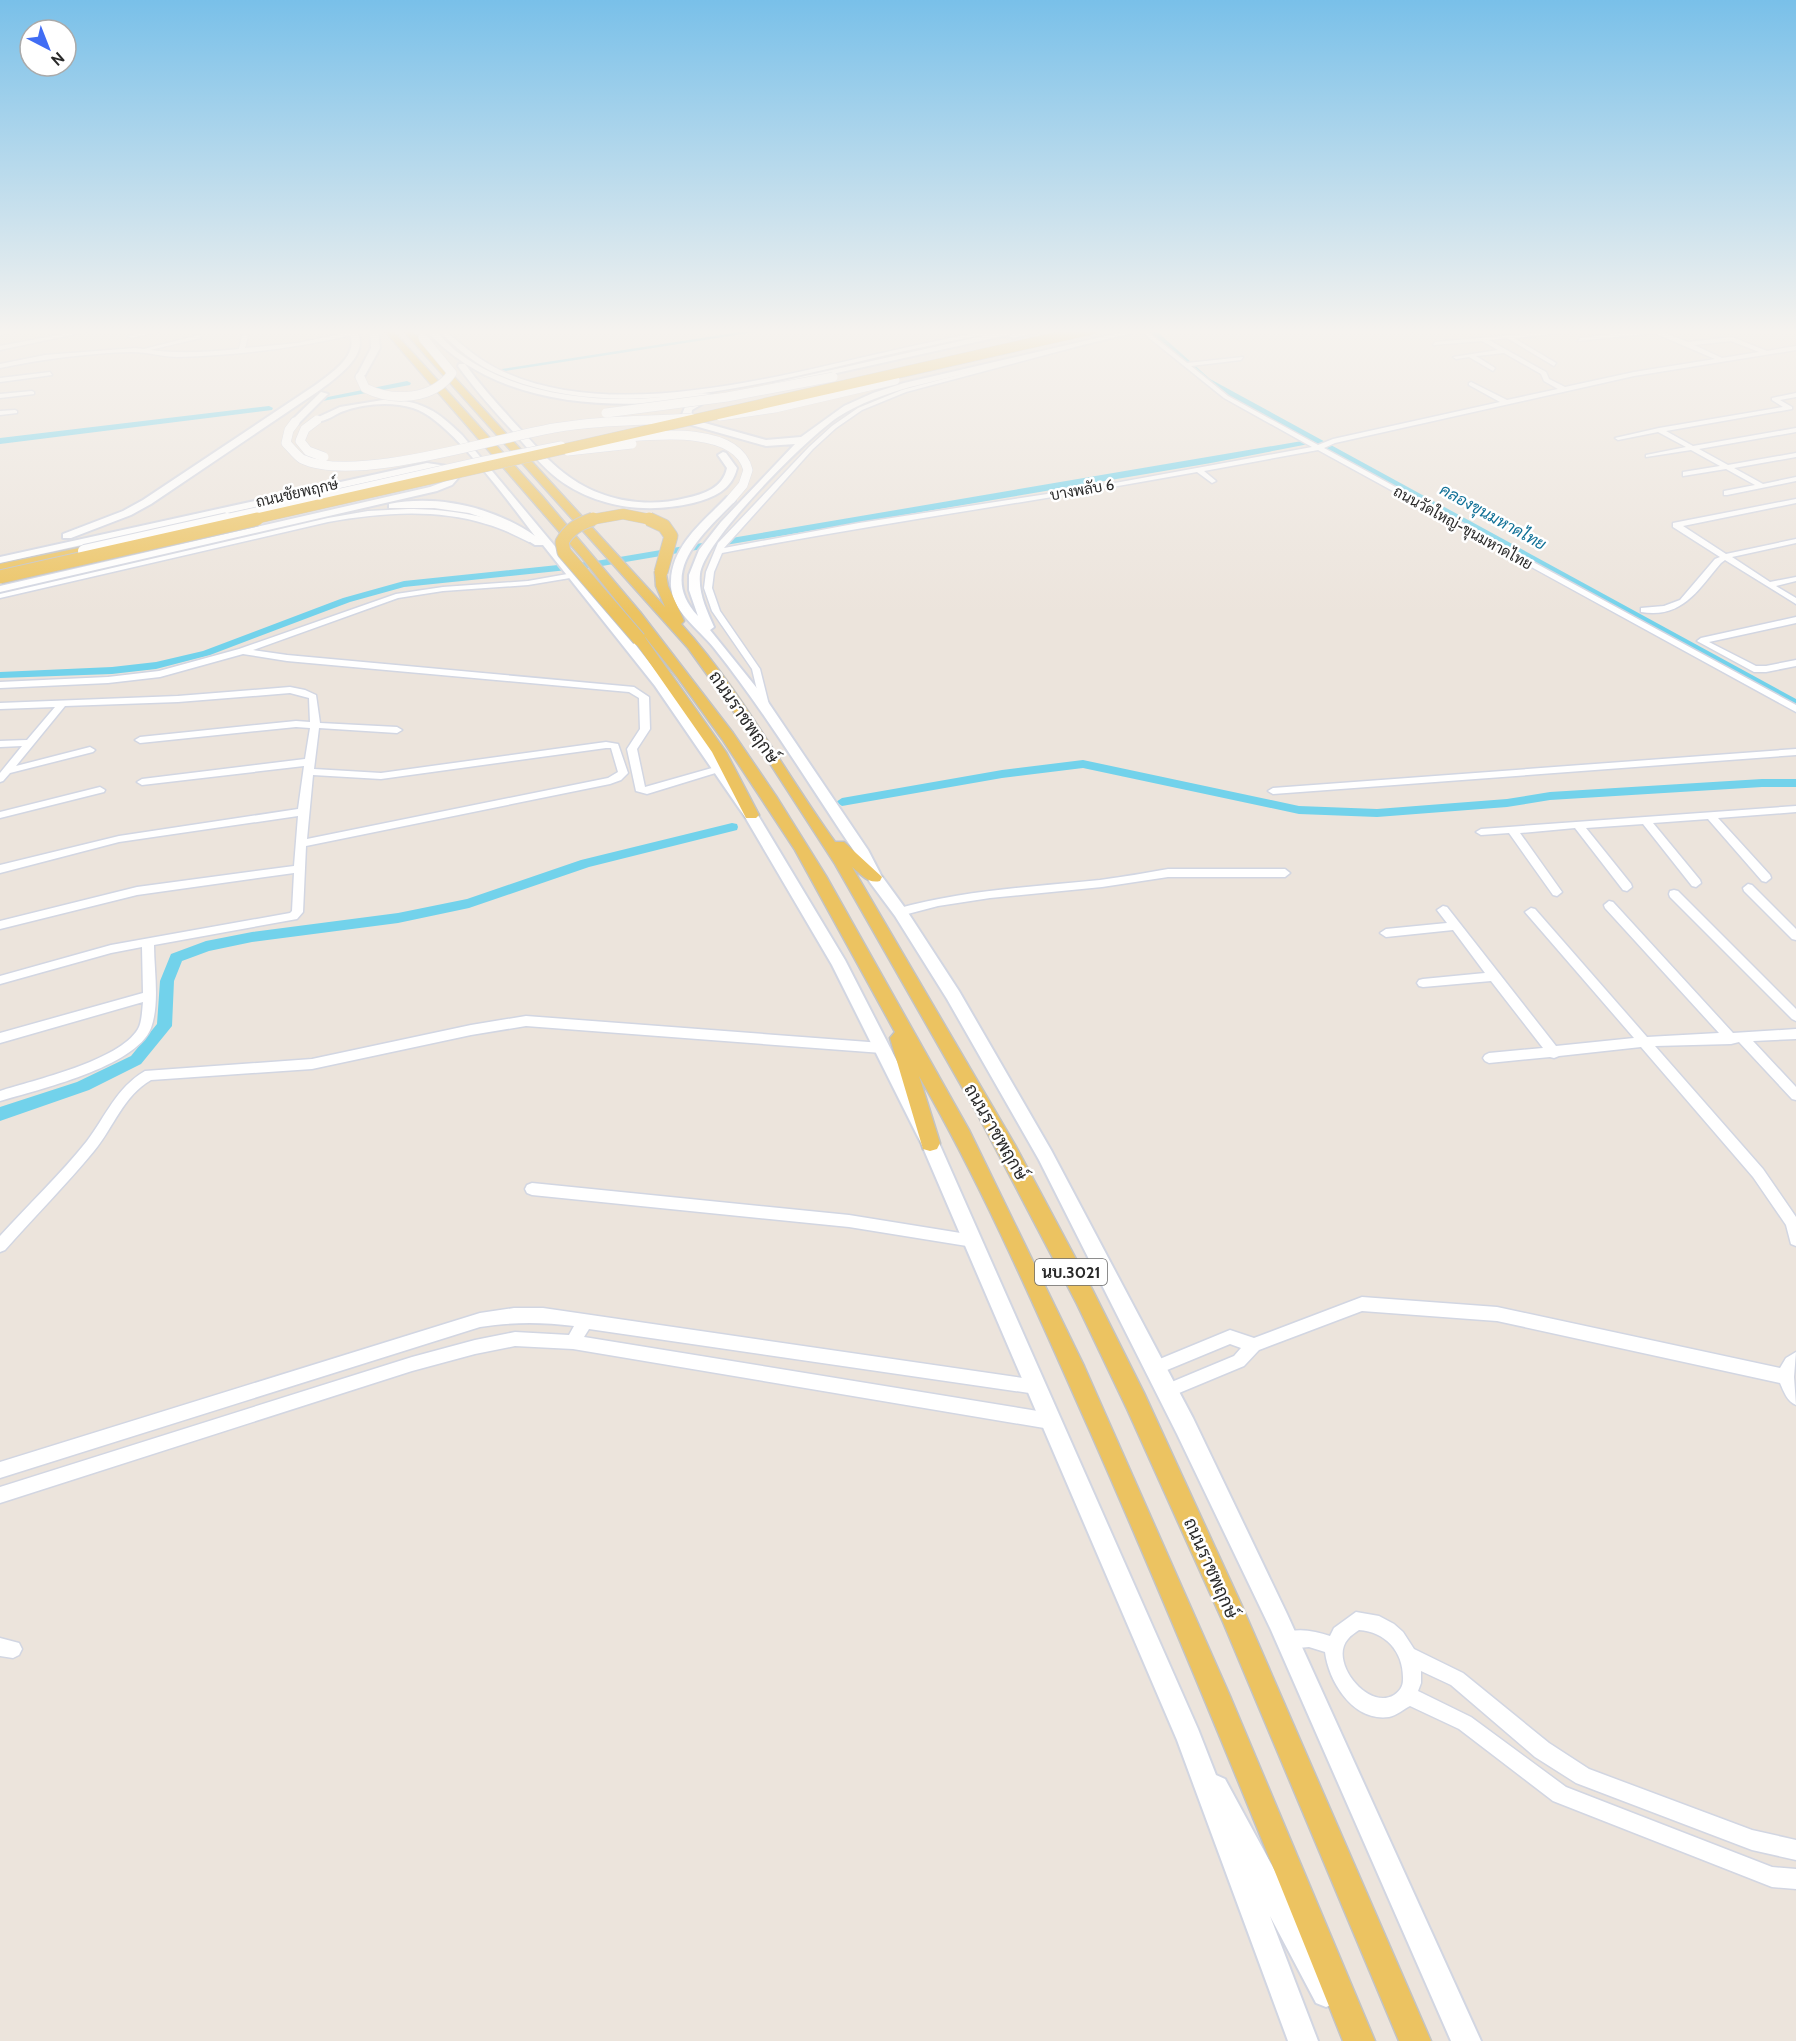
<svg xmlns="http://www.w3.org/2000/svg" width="1796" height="2041" viewBox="0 0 1796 2041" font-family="Cabin,Sarabun,sans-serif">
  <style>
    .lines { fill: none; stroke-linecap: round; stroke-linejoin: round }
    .canal { fill: #72d2eb; fill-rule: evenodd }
    .street-casing { stroke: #d2d6e2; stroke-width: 3 }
    .secondary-casing { stroke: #d2d6e2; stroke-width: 4 }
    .primary-casing { stroke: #c3c3c3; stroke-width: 3 }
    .street { fill: #fff; fill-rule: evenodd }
    .secondary { fill: #fff; fill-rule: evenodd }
    .primary { fill: #ecc361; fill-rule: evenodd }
    .secondary-bridge-far1-casing { stroke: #d2d6e2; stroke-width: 10; stroke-linecap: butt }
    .secondary-bridge-casing { stroke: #d2d6e2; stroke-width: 14; stroke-linecap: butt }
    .primary-bridge-far1-casing { stroke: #c3c3c3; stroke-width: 11; stroke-linecap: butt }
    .primary-bridge-casing { stroke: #c3c3c3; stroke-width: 15; stroke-linecap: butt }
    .secondary-bridge-far1 { stroke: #fff; stroke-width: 9 }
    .secondary-bridge { stroke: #fff; stroke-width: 12 }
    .primary-bridge-far1 { stroke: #ecc361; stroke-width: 10 }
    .primary-bridge { stroke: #ecc361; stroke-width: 13 }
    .labels { text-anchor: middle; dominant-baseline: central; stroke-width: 5; stroke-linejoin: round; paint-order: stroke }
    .far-street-label { font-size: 15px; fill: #2a2a2a; stroke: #fff }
    .far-water-label { font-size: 16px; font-style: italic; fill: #117197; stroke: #fff }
    .shield { fill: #fff; stroke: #6a6a6a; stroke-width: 1.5 }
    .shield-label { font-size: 16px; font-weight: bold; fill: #2a2a2a }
    .street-label { font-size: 18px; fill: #2a2a2a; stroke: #fff }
  </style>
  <rect width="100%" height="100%" fill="#ece4dc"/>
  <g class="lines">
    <!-- canal -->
    <g class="canal">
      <path d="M 759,329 L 775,329 L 499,372 L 495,370 Z"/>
      <path d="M 1148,329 L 1154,329 L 1210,379 L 1796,699 L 1796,707 L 1314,443 L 1211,463 L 596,567 L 404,587 L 350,602 L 210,655 L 156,669 L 112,674 L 0,678 L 0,672 L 112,667 L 156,662 L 203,651 L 343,598 L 404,581 L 596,561 L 1308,440 L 1204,383 L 1148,333 Z"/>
      <path d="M 407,381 L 411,383 L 410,385 L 317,402 L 313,400 Z"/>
      <path d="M 269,406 L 273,408 L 272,410 L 0,444 L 0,438 Z"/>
      <path d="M 1083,760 L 1299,806 L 1377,809 L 1507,799 L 1550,792 L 1762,779 L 1796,779 L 1796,787 L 1762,787 L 1550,800 L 1507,807 L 1377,817 L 1299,814 L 1083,768 L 1002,778 L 842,806 L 836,802 L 842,798 L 1002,770 Z"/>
      <path d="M 732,823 L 737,824 L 738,827 L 737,830 L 589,867 L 469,908 L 398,923 L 252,942 L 209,951 L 182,961 L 174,981 L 172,1026 L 141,1064 L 89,1090 L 0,1121 L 0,1107 L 77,1082 L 131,1056 L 157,1024 L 160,981 L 171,954 L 206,941 L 252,932 L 398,913 L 467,899 L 581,860 Z"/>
    </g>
    <defs>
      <g id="street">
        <path d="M 15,329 L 26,329 L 0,335 L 0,331 Z"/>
        <path d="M 89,329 L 99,329 L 0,350 L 0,346 Z"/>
        <path d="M 159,329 L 169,329 L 131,338 L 128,336 Z"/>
        <path d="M 437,329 L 443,329 C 459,342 475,357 494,367 C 607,426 777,376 895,350 C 920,344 945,339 971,334 C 984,331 998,328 1011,329 C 1000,334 984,335 971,337 C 945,342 918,348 891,354 C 768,382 611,429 491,371 C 471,361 452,344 437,329 Z"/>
        <path d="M 1138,329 L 1144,329 L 1187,363 L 1243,357 L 1241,360 L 1191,366 L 1228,396 L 1318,445 L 1333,439 L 1500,402 L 1469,385 L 1469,383 L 1471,382 L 1507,400 L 1558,389 L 1544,381 L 1541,374 L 1504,353 L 1476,356 L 1495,368 L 1493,371 L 1469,357 L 1456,359 L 1453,357 L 1498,350 L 1482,341 L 1433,345 L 1435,342 L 1581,329 L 1578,331 L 1514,338 L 1556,363 L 1554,366 L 1507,338 L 1489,340 L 1546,372 L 1549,379 L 1565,387 L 1634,372 L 1715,359 L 1654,333 L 1578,341 L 1580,338 L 1654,329 L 1688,342 L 1732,337 L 1767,351 L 1796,346 L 1796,350 L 1634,376 L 1335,443 L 1324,448 L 1796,705 L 1796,712 L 1318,450 L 1204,471 L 1216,481 L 1212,483 L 1197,472 C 1039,501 880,523 722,553 L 714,572 L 712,588 L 720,611 L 760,669 L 769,705 L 767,707 L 761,707 L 752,669 L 712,611 L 704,588 L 706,572 L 718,543 L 809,447 L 832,426 L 858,408 L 902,390 L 1072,345 L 1075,347 L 906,392 L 862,410 L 836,428 L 813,449 L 724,548 L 859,523 L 1093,487 L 1312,447 L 1224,398 ZM 1731,341 L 1759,352 L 1722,358 L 1694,345 Z"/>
        <path d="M 1412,329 L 1431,329 L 1413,332 L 1410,330 Z"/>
        <path d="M 354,331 L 356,334 C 298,348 238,355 178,357 C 163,357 148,352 132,352 C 88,353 44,359 0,368 L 0,364 L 45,355 L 135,348 L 144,349 L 199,335 L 201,338 L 150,350 C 180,354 209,352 239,349 L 242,336 L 245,334 L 248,336 L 245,348 L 298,343 Z"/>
        <path d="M 50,372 L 52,375 L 0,382 L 0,378 Z"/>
        <path d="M 32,391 L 34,392 L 34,394 L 0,398 L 0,394 Z"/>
        <path d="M 1796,393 L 1796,397 L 1780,400 L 1792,407 L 1792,409 L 1666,431 L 1693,446 L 1796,428 L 1796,432 L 1699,449 L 1728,465 L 1796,453 L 1796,457 L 1734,468 L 1763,484 L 1796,477 L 1796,481 L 1727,495 L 1724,495 L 1724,491 L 1755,485 L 1726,469 L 1683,476 L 1683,472 L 1720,466 L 1691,450 L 1646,457 L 1646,455 L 1686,447 L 1658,432 L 1618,440 L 1615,438 L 1659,428 L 1783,407 L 1772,400 L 1772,398 Z"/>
        <path d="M 15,410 L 17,411 L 17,413 L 0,415 L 0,411 Z"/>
        <path d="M 1796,499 L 1796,503 L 1683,526 L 1726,554 L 1796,539 L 1796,543 L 1732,557 L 1770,582 L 1796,577 L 1796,581 L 1776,586 L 1796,598 L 1796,604 L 1725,560 L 1721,563 C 1698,590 1682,619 1641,612 L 1641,608 L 1664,606 L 1680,600 L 1715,559 L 1720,557 L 1673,527 L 1673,523 Z"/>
        <path d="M 408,509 C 447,509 504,516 536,540 L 529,542 C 515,535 501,528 486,524 C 434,508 380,513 328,522 L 0,598 L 0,594 L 328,518 L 368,511 Z"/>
        <path d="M 573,573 L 577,575 L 576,577 L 528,585 L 443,591 L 398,598 L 253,650 L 287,655 L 634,687 L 649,697 L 650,729 L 637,749 L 645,787 L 719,766 L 722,767 L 722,771 L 647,794 L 636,791 L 627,749 L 640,729 L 639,698 L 629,692 L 287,661 L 243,654 L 160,677 L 108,683 L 0,688 L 0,682 L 108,677 L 159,671 L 239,649 L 396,594 L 443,587 L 528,581 Z"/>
        <path d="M 1796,617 L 1796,623 L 1709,642 L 1756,666 L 1766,666 L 1796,660 L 1796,666 L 1766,672 L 1754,672 L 1697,641 L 1701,638 Z"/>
        <path d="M 290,687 L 305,690 L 316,695 L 320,723 L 397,727 L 402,730 L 397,733 L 319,728 L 314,769 L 381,773 L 606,742 L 618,744 L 628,773 L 621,780 L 610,784 L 306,846 L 303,912 L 297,919 L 154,945 C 154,971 160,1003 151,1028 C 136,1067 37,1090 0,1101 L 0,1091 C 34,1080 119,1061 138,1029 C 142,1022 142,1011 143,1002 L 0,1043 L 0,1033 L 143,993 L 142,947 L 111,953 L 0,984 L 0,976 L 111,945 L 290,913 L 292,911 L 294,873 L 137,895 L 0,929 L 0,921 L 137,887 L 294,866 L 298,816 L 119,842 L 0,873 L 0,865 L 119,836 L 298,809 L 304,766 L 142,785 L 137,782 L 142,779 L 305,759 L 310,728 L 296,727 L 140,743 L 135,740 L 140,737 L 296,721 L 310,722 L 309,698 L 290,693 L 178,702 L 65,706 L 16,766 L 90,747 L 95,750 L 93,752 L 10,773 L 3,781 L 0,782 L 0,773 L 22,746 L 0,747 L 0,741 L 27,740 L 55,707 L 0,709 L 0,703 L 178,696 ZM 606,748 L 611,748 L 618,772 L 608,778 L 307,839 L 313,775 L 381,779 Z"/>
        <path d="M 1796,749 L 1796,755 L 1273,794 L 1268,791 L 1273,788 Z"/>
        <path d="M 100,787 L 105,790 L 104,792 L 0,818 L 0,812 Z"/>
        <path d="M 1796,806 L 1796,812 L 1718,818 L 1770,875 L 1771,878 L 1766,882 L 1762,881 L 1708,819 L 1653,823 L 1700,880 L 1701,883 L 1696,887 L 1692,886 L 1643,824 L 1586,828 L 1631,884 L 1632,887 L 1627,891 L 1623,890 L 1575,828 L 1520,833 L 1562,892 L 1557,896 L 1553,895 L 1509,833 L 1481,835 L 1476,832 L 1481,829 Z"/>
        <path d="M 1168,869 L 1285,869 L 1290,873 L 1285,877 L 1168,877 L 1102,887 L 990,898 L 938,906 L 900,916 L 894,912 L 896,909 C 963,890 1031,887 1100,880 C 1123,877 1145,873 1168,869 Z"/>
        <path d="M 1748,884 L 1752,885 L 1796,929 L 1796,940 L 1792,939 L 1744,891 L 1743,888 Z"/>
        <path d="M 1674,890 L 1678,891 L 1796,1009 L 1796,1021 L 1792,1019 L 1670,897 L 1669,894 L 1670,891 Z"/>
        <path d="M 1609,901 L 1613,902 L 1733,1033 L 1796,1029 L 1796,1039 L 1753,1041 L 1796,1087 L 1796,1100 L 1792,1099 L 1739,1042 L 1731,1044 L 1655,1046 L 1763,1169 L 1796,1217 L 1796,1246 L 1791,1244 L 1786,1225 L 1753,1177 L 1641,1047 L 1559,1056 L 1554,1058 L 1550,1057 L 1489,1063 L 1485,1061 L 1483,1058 L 1485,1055 L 1489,1053 L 1543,1048 L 1491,981 L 1423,987 L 1419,986 L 1417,983 L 1419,980 L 1423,979 L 1485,973 L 1453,930 L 1386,937 L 1380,933 L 1386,929 L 1447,923 L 1437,910 L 1443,906 L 1447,907 L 1556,1046 L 1634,1038 L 1525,912 L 1531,908 L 1535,909 L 1647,1037 L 1719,1033 L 1605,908 L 1604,905 Z"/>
        <path d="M 526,1016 L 882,1043 L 886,1045 L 888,1048 L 886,1051 L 882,1053 L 526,1026 L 471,1035 L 312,1069 L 151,1080 C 123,1096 114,1127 94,1151 C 66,1185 34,1217 5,1250 L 0,1252 L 0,1236 C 29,1204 60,1175 87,1141 C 106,1116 116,1088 145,1071 L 312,1059 L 471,1025 Z"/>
        <path d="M 532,1183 L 849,1215 L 973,1235 L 978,1237 L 980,1241 L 978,1245 L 973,1247 L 849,1227 L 532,1195 L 527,1193 L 525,1189 L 527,1185 Z"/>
        <path d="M 1362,1297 L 1497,1307 L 1780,1368 L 1786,1358 L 1796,1352 L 1794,1377 L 1796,1405 C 1787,1401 1784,1392 1780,1383 L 1497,1321 L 1362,1311 L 1259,1350 L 1244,1366 L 1167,1398 L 1162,1396 L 1159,1391 L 1162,1386 L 1234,1356 L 1241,1348 L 1230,1344 L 1155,1375 L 1150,1373 L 1147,1368 L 1150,1363 L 1230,1330 L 1254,1338 Z"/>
        <path d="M 514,1308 L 543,1308 L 1036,1380 L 1041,1382 L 1044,1387 L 1041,1392 L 1036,1394 L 589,1329 L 584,1337 L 1050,1413 L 1056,1416 L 1058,1421 L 1056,1426 L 1050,1429 L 573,1349 L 515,1346 L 475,1354 L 412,1371 L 0,1503 L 0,1487 L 412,1357 L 475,1340 L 515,1332 L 569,1335 L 574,1326 C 541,1322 513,1322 480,1327 L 0,1478 L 0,1462 L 480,1313 Z"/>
        <path d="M 1356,1612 L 1379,1616 L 1394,1624 L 1403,1632 L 1414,1649 L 1463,1673 L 1549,1743 L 1589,1769 L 1752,1830 L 1796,1840 L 1796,1860 L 1752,1850 L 1576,1783 L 1535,1757 L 1451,1685 L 1421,1671 L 1421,1683 L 1418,1691 L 1471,1717 L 1566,1787 L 1772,1867 L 1796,1869 L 1796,1889 L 1772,1887 L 1553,1801 L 1459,1729 L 1410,1706 C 1404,1709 1396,1716 1389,1717 C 1353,1722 1329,1682 1325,1652 L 1309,1647 L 1287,1649 L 1281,1646 L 1278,1640 L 1281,1634 C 1298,1627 1314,1631 1330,1636 L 1334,1628 ZM 1359,1630 C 1386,1632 1404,1652 1403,1680 C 1403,1686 1400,1691 1394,1695 C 1368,1711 1328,1661 1348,1639 C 1351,1635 1355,1633 1359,1630 Z"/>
        <path d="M 0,1638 L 19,1643 L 22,1649 L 19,1655 L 13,1658 L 0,1656 Z"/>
      </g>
      <g id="secondary">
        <path d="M 347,329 L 355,329 C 373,353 337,377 320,390 L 151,504 L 131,515 L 71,538 L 63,538 L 63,534 L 123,511 L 143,500 L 314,386 C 330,374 364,353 347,329 Z"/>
        <path d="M 370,329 L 378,329 L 380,348 L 364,377 L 360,380 L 356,377 L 371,348 Z"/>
        <path d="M 425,329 L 433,329 C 442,337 450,347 460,354 C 510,390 574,400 635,399 C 658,399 691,391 712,394 L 712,398 L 692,410 L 691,417 L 694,420 L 766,440 L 801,437 L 844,406 L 873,393 L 904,383 L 1136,329 L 1148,329 L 910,387 C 885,394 860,403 838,417 C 808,437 704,540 700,574 C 698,593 707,611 714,627 L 710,630 L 768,702 L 868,850 L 881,875 L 905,908 L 959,991 L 1051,1150 L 1193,1418 L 1287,1614 L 1481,2041 L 1451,2041 L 1271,1630 L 1177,1434 L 1039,1160 L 947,999 L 895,916 L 869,881 L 856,854 C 809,785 766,713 714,648 C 698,628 669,610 671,581 C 672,545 704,521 727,497 L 735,497 L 735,501 C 704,533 656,572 698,616 L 689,590 L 689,575 L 699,550 L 721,522 L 795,444 L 766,446 L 688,424 L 681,417 L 685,407 L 695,400 C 601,410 492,405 425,329 Z"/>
        <path d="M 1014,329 L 1027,329 L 1014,333 L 1038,329 L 1052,329 L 1013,338 L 1009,336 L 1012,334 L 778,386 L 774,383 Z"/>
        <path d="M 459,364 L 465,364 C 482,388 502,409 522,431 C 535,445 548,461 564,473 C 598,500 644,509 686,498 C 704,494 723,488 727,468 L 718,455 L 723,452 L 726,453 L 737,468 C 732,490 713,498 693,503 C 647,514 597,508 558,479 C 542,467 530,451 517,436 C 496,413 476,391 458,366 Z"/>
        <path d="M 321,392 L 328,394 L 298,424 L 292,424 L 292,420 Z"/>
        <path d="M 389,399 C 424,402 437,411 462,435 L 614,617 L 663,680 L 756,812 L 845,960 L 939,1143 L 1198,1729 L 1216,1775 L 1225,1779 L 1336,1983 L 1340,1993 L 1336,2003 L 1326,2007 L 1316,2003 L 1270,1916 L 1318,2041 L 1288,2041 L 1177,1740 L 921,1143 L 832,965 L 745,817 L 655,686 L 543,545 L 535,545 L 501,524 L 469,513 L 434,508 L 389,508 L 389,504 C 439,494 495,508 535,536 C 510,504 449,418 413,408 C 390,401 363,404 341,412 C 333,416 320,425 312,420 L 340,407 Z"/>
        <path d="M 427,463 L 447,466 L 459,477 L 452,485 L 437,491 L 0,592 L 0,586 L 430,487 L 446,481 L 449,477 L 441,471 L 427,469 L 0,563 L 0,557 Z"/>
      </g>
      <g id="primary">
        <path d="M 383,329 L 391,329 L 542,496 L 640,612 L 733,733 L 776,796 L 826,876 L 969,1130 L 1084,1366 L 1230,1696 L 1375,2041 L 1343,2041 C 1261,1836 1178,1631 1089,1429 C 1036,1310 984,1189 919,1076 L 940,1143 L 937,1149 L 930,1151 L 923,1149 L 890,1038 L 895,1032 L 795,850 L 722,739 L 678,678 L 583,559 Z"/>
        <path d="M 402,329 L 410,329 L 665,607 L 656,586 L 655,572 L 661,568 L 665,569 L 668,586 L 684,621 L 681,624 C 741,690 783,770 835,842 L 844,842 L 882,877 L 880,881 C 868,884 861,874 852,867 L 1015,1145 L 1092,1289 L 1144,1393 L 1241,1604 L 1431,2041 L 1399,2041 L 1223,1622 L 1127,1409 L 1077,1304 L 978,1115 L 835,864 L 762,751 L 688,648 Z"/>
        <path d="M 84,547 L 88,549 L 88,553 L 0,572 L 0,564 Z"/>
        <path d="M 639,635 L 644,636 L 726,752 L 759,815 L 756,818 L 746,818 L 712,752 L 633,639 Z"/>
      </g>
    </defs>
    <!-- street casing -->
    <use href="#street" class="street-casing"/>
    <!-- secondary casing -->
    <use href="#secondary" class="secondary-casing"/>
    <!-- primary casing -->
    <use href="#primary" class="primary-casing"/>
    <!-- street -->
    <use href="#street" class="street"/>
    <!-- secondary -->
    <use href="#secondary" class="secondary"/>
    <!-- primary -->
    <use href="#primary" class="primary"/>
    <defs>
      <g id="secondary-bridge-far1">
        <path d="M 360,377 L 365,388 C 393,402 433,400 452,373 L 423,338"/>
        <path d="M 606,413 L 727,397 L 833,377"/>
        <path d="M 720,416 L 775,408 L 895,380"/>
        <path d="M 317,420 L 305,429 L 300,441 L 308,451 L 324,457"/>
        <path d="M 295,422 L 289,430 L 286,443 C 291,448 297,456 302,459 C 355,484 495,438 554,428 C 599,420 646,421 691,418"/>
        <path d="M 619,438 C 653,435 737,425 748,470 L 743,485 L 731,499"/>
        <path d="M 568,451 L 632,444"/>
        <path d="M 221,520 L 479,462 L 561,446"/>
      </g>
      <path id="secondary-bridge" d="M 84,551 L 227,519"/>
      <g id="primary-bridge-far1">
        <path d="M 250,520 L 1093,329"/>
        <path d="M 589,520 L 623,514 L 653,520"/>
      </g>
      <g id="primary-bridge">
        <path d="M 593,519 C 579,524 569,529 562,542 L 564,552 L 639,639"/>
        <path d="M 649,519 L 664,526 L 671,536 L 661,572"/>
        <path d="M 0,577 L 257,519"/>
      </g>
    </defs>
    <!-- secondary-bridge-far1 casing -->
    <use href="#secondary-bridge-far1" class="secondary-bridge-far1-casing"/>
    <!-- secondary-bridge casing -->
    <use href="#secondary-bridge" class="secondary-bridge-casing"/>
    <!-- primary-bridge-far1 casing -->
    <use href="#primary-bridge-far1" class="primary-bridge-far1-casing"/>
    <!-- primary-bridge casing -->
    <use href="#primary-bridge" class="primary-bridge-casing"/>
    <!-- secondary-bridge-far1 -->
    <use href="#secondary-bridge-far1" class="secondary-bridge-far1"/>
    <!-- secondary-bridge -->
    <use href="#secondary-bridge" class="secondary-bridge"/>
    <!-- primary-bridge-far1 -->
    <use href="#primary-bridge-far1" class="primary-bridge-far1"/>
    <!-- primary-bridge -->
    <use href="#primary-bridge" class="primary-bridge"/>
  </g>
  <!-- sky -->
  <linearGradient id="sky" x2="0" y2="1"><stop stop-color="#79c0e9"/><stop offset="0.54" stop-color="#f6f3ef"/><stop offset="1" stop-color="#f6f3ef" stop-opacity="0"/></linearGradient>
  <rect width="1796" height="614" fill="url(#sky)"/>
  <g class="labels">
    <!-- far-street labels -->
    <g class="far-street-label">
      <text transform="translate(1082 490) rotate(-10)">บางพลับ 6</text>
      <text transform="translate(297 493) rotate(-13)">ถนนชัยพฤกษ์</text>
      <text transform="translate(1463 528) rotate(29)">ถนนวัดใหญ่-ขุนมหาดไทย</text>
    </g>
    <!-- far-water labels -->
    <g class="far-water-label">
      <text transform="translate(1493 517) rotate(29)">คลองขุนมหาดไทย</text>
    </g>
    <!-- shield labels -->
    <rect class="shield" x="1035" y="1259" width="72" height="26" rx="4.5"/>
    <g class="shield-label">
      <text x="1071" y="1272">นบ.3021</text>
    </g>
    <!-- street labels -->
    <g class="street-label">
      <text transform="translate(744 717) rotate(55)">ถนนราชพฤกษ์</text>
      <text transform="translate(996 1132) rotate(60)">ถนนราชพฤกษ์</text>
      <text transform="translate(1211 1568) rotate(66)">ถนนราชพฤกษ์</text>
    </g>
  </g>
  <!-- north arrow -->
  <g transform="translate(48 48) rotate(138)"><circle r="28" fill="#ffffff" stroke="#aaaaaa" stroke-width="1.5"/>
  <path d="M0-4.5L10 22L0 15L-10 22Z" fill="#416df4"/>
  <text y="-9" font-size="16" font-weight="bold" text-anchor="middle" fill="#2a2a2a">N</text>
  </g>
</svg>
